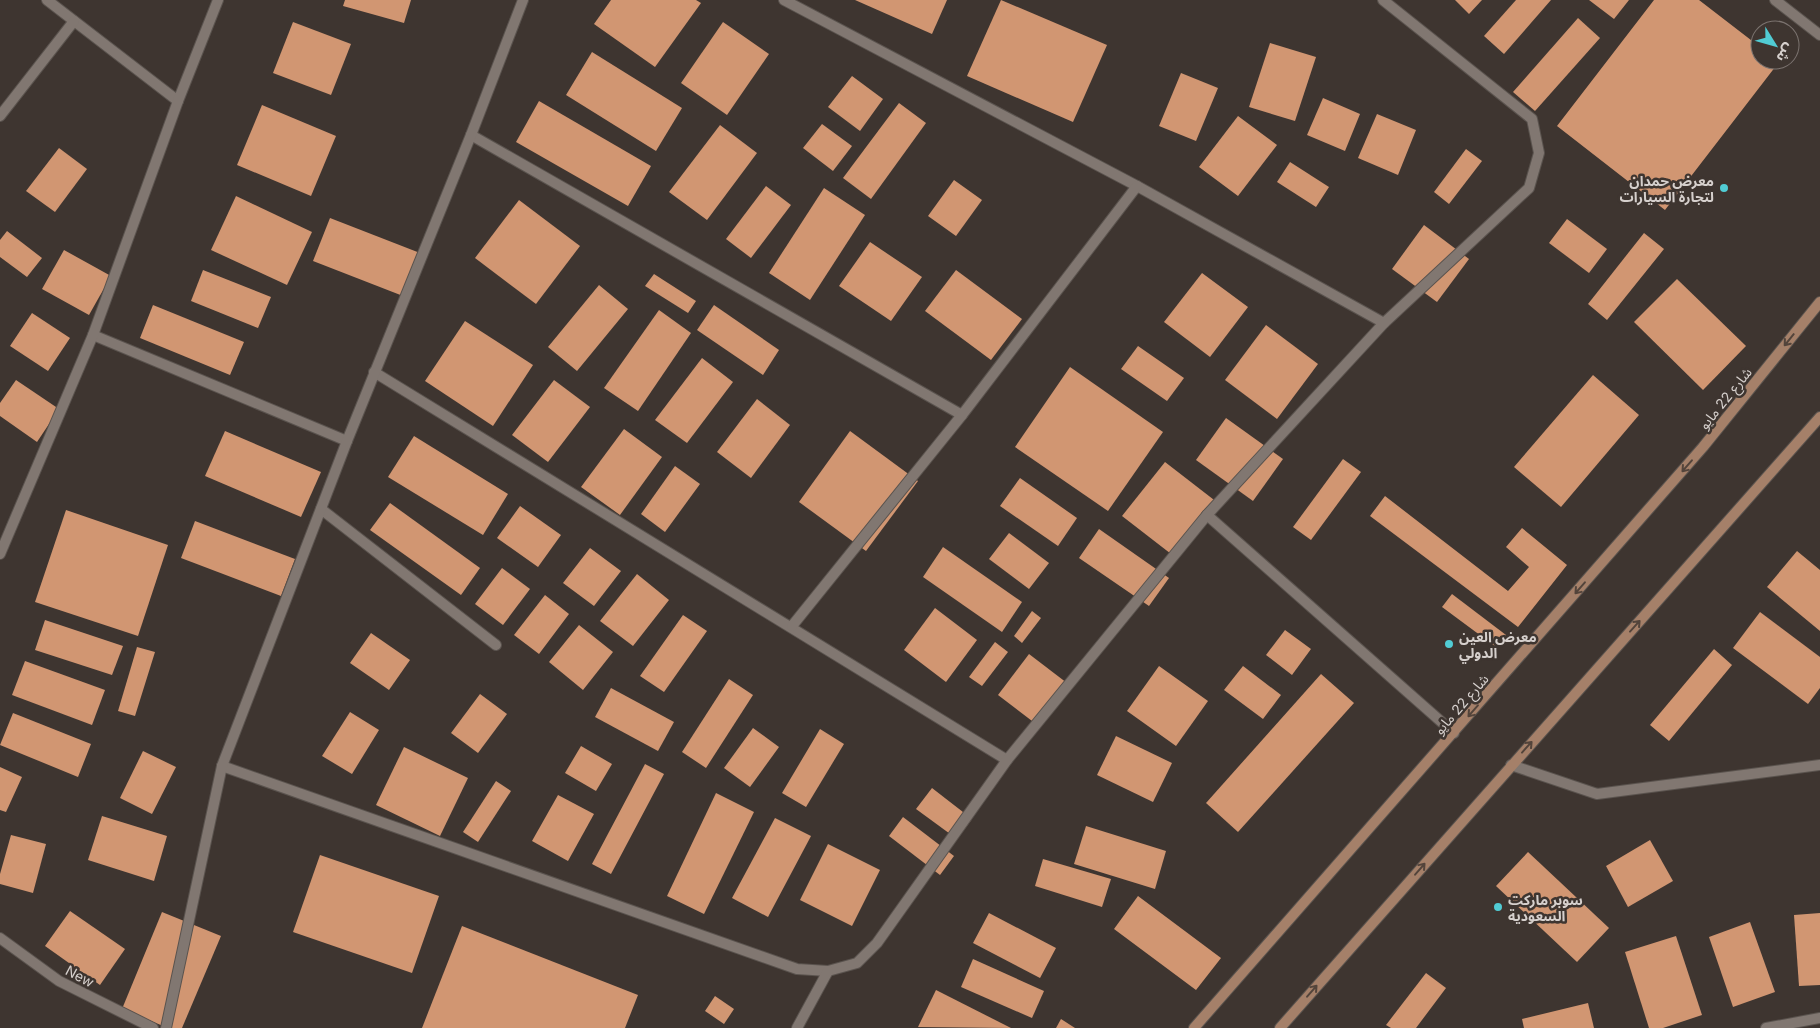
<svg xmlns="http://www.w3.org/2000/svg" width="1820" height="1028" viewBox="0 0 1820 1028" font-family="Inter,'Noto Sans Arabic',sans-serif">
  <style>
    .building { fill: #d19672 }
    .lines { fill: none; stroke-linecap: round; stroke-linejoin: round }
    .minor-casing { stroke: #5a534e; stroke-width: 12 }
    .tertiary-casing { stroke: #5a534e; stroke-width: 12 }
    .secondary-casing { stroke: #5a534e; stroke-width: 12 }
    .minor { stroke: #817771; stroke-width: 10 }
    .tertiary { stroke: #817771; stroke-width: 10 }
    .secondary { stroke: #a58069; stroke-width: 10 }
    .oneway { stroke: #53443b }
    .poi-dot { fill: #51ccd4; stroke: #3e3530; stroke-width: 2 }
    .labels { text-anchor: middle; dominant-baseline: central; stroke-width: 5; stroke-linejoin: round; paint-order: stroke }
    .poi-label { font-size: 14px; font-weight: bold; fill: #d6d0cd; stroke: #3e3530; text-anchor: start }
    .street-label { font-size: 14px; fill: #d6d0cd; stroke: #3e3530 }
  </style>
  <rect width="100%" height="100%" fill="#3e3530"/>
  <!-- building -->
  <g class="building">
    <path d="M 345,0 L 411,0 L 404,23 L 343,6 Z"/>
    <path d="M 611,0 L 696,0 L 701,3 L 655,67 L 594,24 Z"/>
    <path d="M 855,0 L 947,0 L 932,34 Z"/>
    <path d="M 1001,0 L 1107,45 L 1073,122 L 967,76 Z"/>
    <path d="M 1455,0 L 1482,0 L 1469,14 Z"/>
    <path d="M 1516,0 L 1551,0 L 1504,54 L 1484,36 Z"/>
    <path d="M 1589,0 L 1629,0 L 1614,19 Z"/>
    <path d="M 1654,0 L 1699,0 L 1760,47 L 1760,60 L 1777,60 L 1779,62 L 1665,210 L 1557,126 Z"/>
    <path d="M 1578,18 L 1600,38 L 1535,111 L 1513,92 Z"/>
    <path d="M 293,22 L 351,44 L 331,95 L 273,73 Z"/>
    <path d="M 723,22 L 769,54 L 727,115 L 681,83 Z"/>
    <path d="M 1270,43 L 1316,57 L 1295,121 L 1249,107 Z"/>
    <path d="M 592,52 L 682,108 L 656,151 L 566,95 Z"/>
    <path d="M 1181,73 L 1218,88 L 1196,141 L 1159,126 Z"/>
    <path d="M 852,76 L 883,99 L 860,131 L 828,107 Z"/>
    <path d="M 1323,98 L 1360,114 L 1345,151 L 1307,135 Z"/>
    <path d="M 539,101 L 651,166 L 628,206 L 516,142 Z"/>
    <path d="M 899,103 L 926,123 L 871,199 L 843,178 Z"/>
    <path d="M 262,105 L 336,136 L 311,196 L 237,165 Z"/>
    <path d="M 1377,114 L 1416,130 L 1398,175 L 1358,158 Z"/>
    <path d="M 1238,116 L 1277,145 L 1238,196 L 1199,167 Z"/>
    <path d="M 822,124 L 852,146 L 833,171 L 803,148 Z"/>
    <path d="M 720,125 L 757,153 L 707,220 L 669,192 Z"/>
    <path d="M 59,148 L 87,169 L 55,212 L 26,191 Z"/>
    <path d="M 1466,149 L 1482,161 L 1449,204 L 1434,192 Z"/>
    <path d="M 1290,162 L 1329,187 L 1316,207 L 1277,182 Z"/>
    <path d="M 954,180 L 982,200 L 956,236 L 928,216 Z"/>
    <path d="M 766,186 L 791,205 L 751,258 L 726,239 Z"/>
    <path d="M 824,188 L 865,215 L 810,300 L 769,273 Z"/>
    <path d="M 236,196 L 312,232 L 287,285 L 211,250 Z"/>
    <path d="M 519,200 L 580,246 L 536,304 L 475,258 Z"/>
    <path d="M 330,218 L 420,253 L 403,296 L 313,261 Z"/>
    <path d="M 1567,219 L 1607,249 L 1589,273 L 1549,243 Z"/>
    <path d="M 1424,225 L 1469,259 L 1437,302 L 1392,269 Z"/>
    <path d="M 7,231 L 42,258 L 27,277 L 0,257 L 0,240 Z"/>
    <path d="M 1644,233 L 1664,249 L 1607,320 L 1588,304 Z"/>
    <path d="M 870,242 L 922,277 L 891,321 L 839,286 Z"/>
    <path d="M 64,250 L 111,276 L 89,315 L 42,289 Z"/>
    <path d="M 203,270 L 271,297 L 258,328 L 191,301 Z"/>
    <path d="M 956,270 L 1022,319 L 991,360 L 925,311 Z"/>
    <path d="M 1202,273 L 1248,307 L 1210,357 L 1164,322 Z"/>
    <path d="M 654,274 L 696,301 L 688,313 L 645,286 Z"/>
    <path d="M 1677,279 L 1746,346 L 1703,390 L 1634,322 Z"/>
    <path d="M 599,285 L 628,309 L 577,371 L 548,347 Z"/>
    <path d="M 153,305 L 244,342 L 230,375 L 140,338 Z"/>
    <path d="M 714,305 L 779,350 L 763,375 L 697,330 Z"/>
    <path d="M 659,310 L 691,333 L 638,411 L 604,388 Z"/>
    <path d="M 32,313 L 70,338 L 48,371 L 10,346 Z"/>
    <path d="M 465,321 L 533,365 L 493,426 L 425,381 Z"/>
    <path d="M 1266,325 L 1318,364 L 1277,419 L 1225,380 Z"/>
    <path d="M 1138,346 L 1184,378 L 1167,401 L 1121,369 Z"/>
    <path d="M 702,358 L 733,382 L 687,443 L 655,420 Z"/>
    <path d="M 1070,367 L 1163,432 L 1108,511 L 1015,447 Z"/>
    <path d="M 1593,375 L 1639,415 L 1561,507 L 1514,467 Z"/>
    <path d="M 16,380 L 59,409 L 37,442 L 0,416 L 0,403 Z"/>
    <path d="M 554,380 L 590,407 L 548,462 L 512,435 Z"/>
    <path d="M 757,399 L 790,425 L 751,478 L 717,452 Z"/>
    <path d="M 1226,418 L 1283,459 L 1253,501 L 1196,460 Z"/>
    <path d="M 624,429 L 662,457 L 620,515 L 581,487 Z"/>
    <path d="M 225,431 L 321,472 L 301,517 L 205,476 Z"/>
    <path d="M 850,431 L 918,481 L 866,551 L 799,502 Z"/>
    <path d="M 414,436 L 508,494 L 483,535 L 388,477 Z"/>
    <path d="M 1343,459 L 1361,472 L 1311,540 L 1293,527 Z"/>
    <path d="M 1165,462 L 1218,503 L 1175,557 L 1122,516 Z"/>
    <path d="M 675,466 L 700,484 L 665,532 L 641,514 Z"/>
    <path d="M 1020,478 L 1077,518 L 1058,546 L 1000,506 Z"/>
    <path d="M 1385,496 L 1508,591 L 1529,567 L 1506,547 L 1522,528 L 1567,565 L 1518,627 L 1370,516 Z"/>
    <path d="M 390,503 L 480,568 L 461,595 L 370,530 Z"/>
    <path d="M 520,506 L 561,535 L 538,567 L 497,538 Z"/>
    <path d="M 66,510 L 168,545 L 138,636 L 35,602 Z"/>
    <path d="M 195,521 L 295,559 L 281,596 L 181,558 Z"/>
    <path d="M 1099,529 L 1169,578 L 1149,606 L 1079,558 Z"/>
    <path d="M 1009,533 L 1049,563 L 1029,589 L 989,559 Z"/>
    <path d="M 943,547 L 1022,602 L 1002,632 L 923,577 Z"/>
    <path d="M 590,548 L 621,571 L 594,606 L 563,583 Z"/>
    <path d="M 1797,551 L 1820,570 L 1820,631 L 1767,587 Z"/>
    <path d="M 502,568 L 530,589 L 503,625 L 475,604 Z"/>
    <path d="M 637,574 L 669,600 L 633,646 L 600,621 Z"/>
    <path d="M 1452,594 L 1506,635 L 1496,647 L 1442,607 Z"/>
    <path d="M 545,595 L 569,614 L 539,654 L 514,635 Z"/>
    <path d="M 935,608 L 977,640 L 946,682 L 904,650 Z"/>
    <path d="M 1032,611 L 1041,618 L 1022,643 L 1014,636 Z"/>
    <path d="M 1760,612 L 1820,657 L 1820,688 L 1808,704 L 1733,648 Z"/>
    <path d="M 683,615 L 707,631 L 664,692 L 640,676 Z"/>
    <path d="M 45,620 L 123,646 L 112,675 L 35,650 Z"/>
    <path d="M 579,625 L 613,652 L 583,690 L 549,662 Z"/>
    <path d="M 1285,630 L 1311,649 L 1292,675 L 1266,655 Z"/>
    <path d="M 371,633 L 410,660 L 389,690 L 350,663 Z"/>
    <path d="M 995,642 L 1008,652 L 982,686 L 969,677 Z"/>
    <path d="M 137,647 L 155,652 L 135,716 L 118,711 Z"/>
    <path d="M 1714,649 L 1732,665 L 1669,741 L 1650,725 Z"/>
    <path d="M 1029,654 L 1067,683 L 1036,724 L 998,695 Z"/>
    <path d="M 25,661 L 105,690 L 92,725 L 12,695 Z"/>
    <path d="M 1159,666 L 1208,701 L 1176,746 L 1127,711 Z"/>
    <path d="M 1243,666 L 1281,695 L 1263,719 L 1224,690 Z"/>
    <path d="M 1321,674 L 1354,703 L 1238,832 L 1206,803 Z"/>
    <path d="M 729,679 L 753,695 L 706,768 L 682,752 Z"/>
    <path d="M 611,688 L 674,722 L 658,751 L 595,717 Z"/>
    <path d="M 480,694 L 507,714 L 478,753 L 451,733 Z"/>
    <path d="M 350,712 L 379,730 L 352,774 L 322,756 Z"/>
    <path d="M 13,713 L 91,744 L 78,777 L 0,745 Z"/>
    <path d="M 753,728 L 779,747 L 750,787 L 724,768 Z"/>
    <path d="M 820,729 L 844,744 L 806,807 L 782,793 Z"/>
    <path d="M 1116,736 L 1172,763 L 1153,802 L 1097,775 Z"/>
    <path d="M 581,746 L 612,764 L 596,791 L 565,773 Z"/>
    <path d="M 404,747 L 468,778 L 440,836 L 376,805 Z"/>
    <path d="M 143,751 L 176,767 L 152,814 L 120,798 Z"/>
    <path d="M 645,764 L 664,774 L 611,874 L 592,864 Z"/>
    <path d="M 0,767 L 22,777 L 6,812 L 0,810 Z"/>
    <path d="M 496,781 L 511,791 L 478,842 L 463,832 Z"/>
    <path d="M 932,788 L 972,819 L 957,839 L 916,809 Z"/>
    <path d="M 716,793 L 754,812 L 704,914 L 667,896 Z"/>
    <path d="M 558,795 L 594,814 L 568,861 L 532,841 Z"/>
    <path d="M 102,816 L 167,836 L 154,881 L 88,860 Z"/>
    <path d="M 903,817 L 954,856 L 940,875 L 889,836 Z"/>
    <path d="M 775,818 L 811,836 L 768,917 L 732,898 Z"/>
    <path d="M 1086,826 L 1166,851 L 1155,889 L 1074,864 Z"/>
    <path d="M 11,835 L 46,844 L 33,893 L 0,884 L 0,874 Z"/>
    <path d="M 1650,840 L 1673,881 L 1628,907 L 1606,866 Z"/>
    <path d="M 828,844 L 880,870 L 852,926 L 800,900 Z"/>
    <path d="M 1528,852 L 1609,928 L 1577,962 L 1496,886 Z"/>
    <path d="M 320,855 L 439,896 L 412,973 L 293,932 Z"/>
    <path d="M 1043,859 L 1111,879 L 1102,907 L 1035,886 Z"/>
    <path d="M 1138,896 L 1221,958 L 1196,990 L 1114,929 Z"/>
    <path d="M 70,911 L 125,949 L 100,985 L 45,946 Z"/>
    <path d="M 162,912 L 221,936 L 182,1028 L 168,1028 L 122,1009 Z"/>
    <path d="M 989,913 L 1056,948 L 1040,978 L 973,943 Z"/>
    <path d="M 1820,913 L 1820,985 L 1799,986 L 1794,915 Z"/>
    <path d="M 1750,922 L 1775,992 L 1733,1007 L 1709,937 Z"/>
    <path d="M 462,926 L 638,995 L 625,1028 L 422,1028 Z"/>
    <path d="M 1676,936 L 1702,1015 L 1663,1028 L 1649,1028 L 1625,952 Z"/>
    <path d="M 973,959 L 1044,991 L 1032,1018 L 961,987 Z"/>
    <path d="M 1426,973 L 1446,988 L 1416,1028 L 1391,1028 L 1386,1025 Z"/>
    <path d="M 936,990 L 1011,1028 L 918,1027 Z"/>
    <path d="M 715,996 L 734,1009 L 724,1024 L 705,1011 Z"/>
    <path d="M 1588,1003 L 1594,1028 L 1524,1028 L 1522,1019 Z"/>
    <path d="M 1061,1019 L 1075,1028 L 1056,1028 Z"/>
  </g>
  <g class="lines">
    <defs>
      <g id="minor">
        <path d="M 47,0 L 178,101"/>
        <path d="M 784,0 L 1137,186 L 1384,323"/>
        <path d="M 0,116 L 74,21"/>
        <path d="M 471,135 L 962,415"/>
        <path d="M 93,335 L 347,441"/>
        <path d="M 374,372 L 1007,760"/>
        <path d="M 321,509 L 496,645"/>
        <path d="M 1207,515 L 1454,733"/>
        <path d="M 0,554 L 93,335 L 178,101 L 218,0"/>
        <path d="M 792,626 L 962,415 L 1137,186"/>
        <path d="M 1511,765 L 1597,794 L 1820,765"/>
        <path d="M 222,766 L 797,969 L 828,971 L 857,963 L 877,943 L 1007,760 L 1207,515 L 1384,323 L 1529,188 L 1539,153 L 1532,119 L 1383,0"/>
        <path d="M 0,938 L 59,981 L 153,1028"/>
        <path d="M 166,1028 L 222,766 L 347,441 L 471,135 L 523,0"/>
        <path d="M 797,1028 L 828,971"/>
        <path d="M 1766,1028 L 1820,1018"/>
      </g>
      <path id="tertiary" d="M 1775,0 L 1820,35"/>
      <g id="secondary">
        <path d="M 1194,1028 L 1703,447 L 1820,302"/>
        <path d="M 1280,1028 L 1820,417"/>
      </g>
    </defs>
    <!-- minor casing -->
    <use href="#minor" class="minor-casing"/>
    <!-- tertiary casing -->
    <use href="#tertiary" class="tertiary-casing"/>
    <!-- secondary casing -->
    <use href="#secondary" class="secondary-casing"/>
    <!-- minor -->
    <use href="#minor" class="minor"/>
    <!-- tertiary -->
    <use href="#tertiary" class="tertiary"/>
    <!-- secondary -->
    <use href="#secondary" class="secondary"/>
  </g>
  <!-- one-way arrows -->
  <defs><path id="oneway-shaft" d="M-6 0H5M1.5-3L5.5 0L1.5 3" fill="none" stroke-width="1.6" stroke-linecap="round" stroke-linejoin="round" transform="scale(1.25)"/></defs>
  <g class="oneway">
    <use href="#oneway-shaft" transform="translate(1789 340) rotate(129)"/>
    <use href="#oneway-shaft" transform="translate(1687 466) rotate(131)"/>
    <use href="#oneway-shaft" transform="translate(1580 588) rotate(131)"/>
    <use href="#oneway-shaft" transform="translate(1635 626) rotate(-48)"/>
    <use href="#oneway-shaft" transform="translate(1473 711) rotate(131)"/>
    <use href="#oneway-shaft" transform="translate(1527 747) rotate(-48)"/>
    <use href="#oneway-shaft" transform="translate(1420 869) rotate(-49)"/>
    <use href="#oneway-shaft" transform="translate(1312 991) rotate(-49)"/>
  </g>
  <!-- markers -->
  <g class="poi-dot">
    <circle cx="1724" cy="188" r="5"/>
    <circle cx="1449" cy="644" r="5"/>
    <circle cx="1498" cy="907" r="5"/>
  </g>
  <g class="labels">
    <!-- poi labels -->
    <g class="poi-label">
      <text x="1714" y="180" text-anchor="end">معرض حمدان<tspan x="1714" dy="16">لتجارة السيارات</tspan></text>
      <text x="1459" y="636">معرض العين<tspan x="1459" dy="16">الدولي</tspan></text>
      <text x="1508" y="899">سوبر ماركت<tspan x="1508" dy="16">السعودية</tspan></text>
    </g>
    <!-- street labels -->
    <g class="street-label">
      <text transform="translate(1725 398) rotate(-51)">شارع 22 مايو</text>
      <text transform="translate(1461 704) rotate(-49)">شارع 22 مايو</text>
      <text transform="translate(80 976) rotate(28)">New</text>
    </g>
  </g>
  <!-- north arrow -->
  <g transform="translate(1775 45) rotate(127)"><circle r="24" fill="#3e3530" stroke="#7b736f"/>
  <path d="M0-4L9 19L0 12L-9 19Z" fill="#51ccd4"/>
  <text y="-8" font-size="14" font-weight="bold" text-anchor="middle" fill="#d6d0cd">ش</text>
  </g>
</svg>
